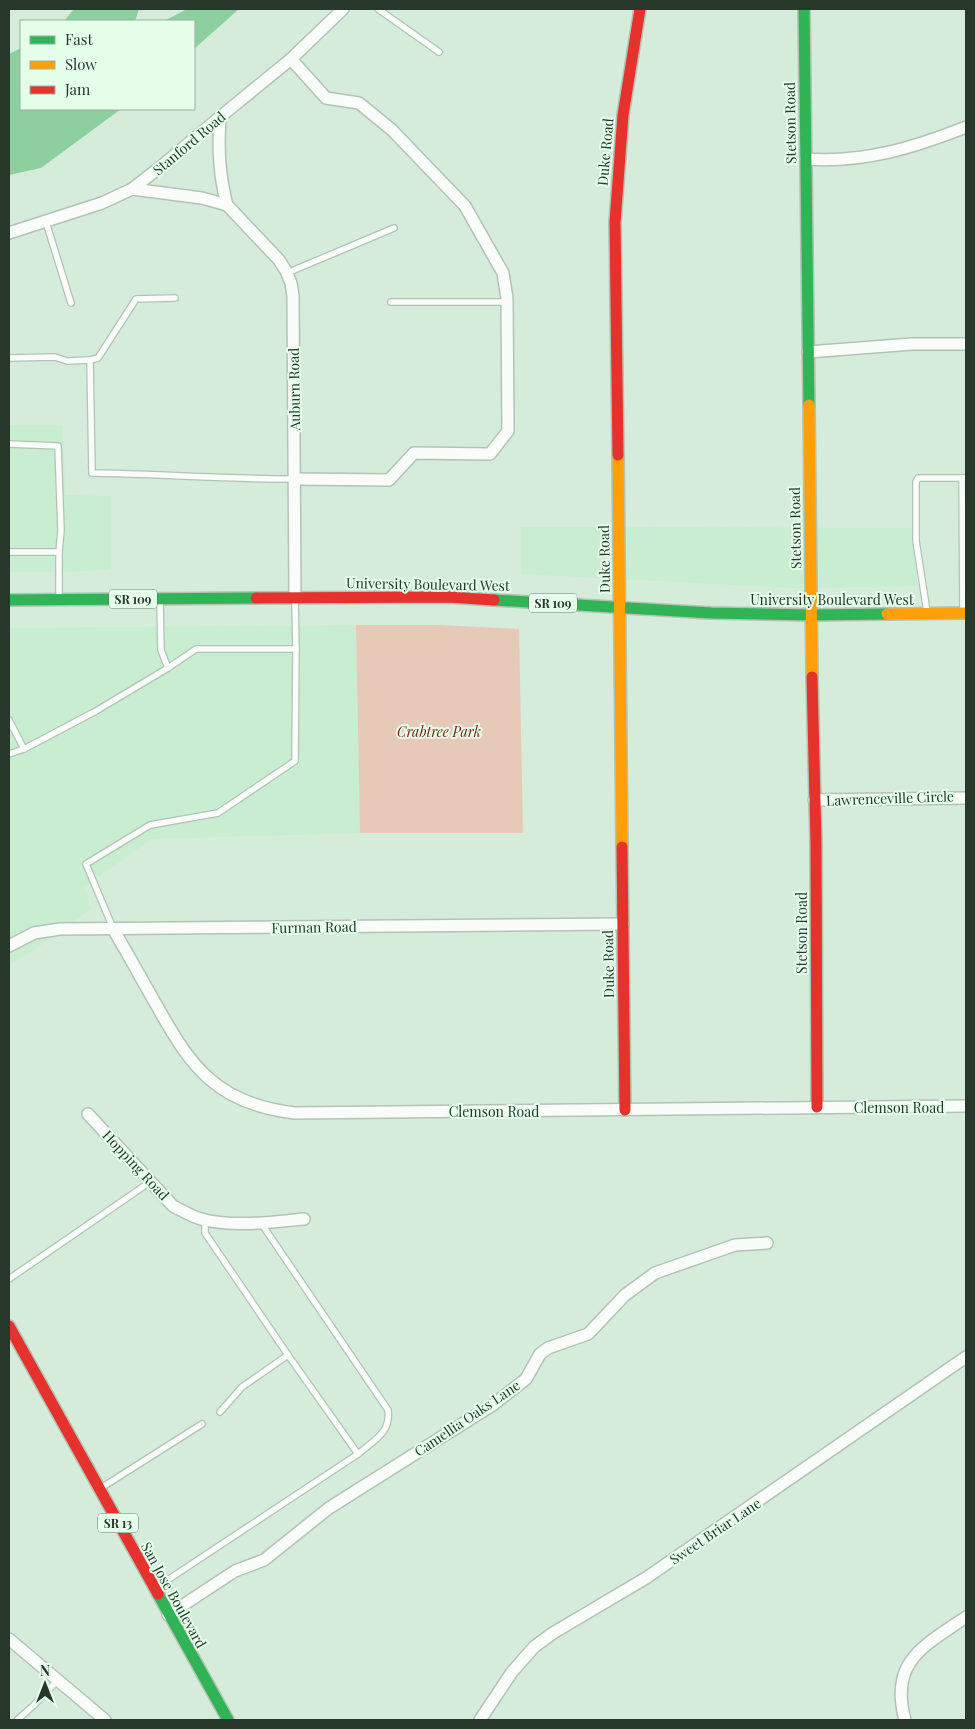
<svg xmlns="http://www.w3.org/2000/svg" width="975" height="1729" viewBox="0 0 975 1729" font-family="'Playfair Display',serif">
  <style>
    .built { fill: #c8edd0 }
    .green { fill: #e7c9b8 }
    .water { fill: #8ecfa0 }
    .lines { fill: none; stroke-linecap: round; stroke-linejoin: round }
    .lane-casing { stroke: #b2c3b6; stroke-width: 8 }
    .street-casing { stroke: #b2c3b6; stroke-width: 14 }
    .fast-casing { stroke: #b2c3b6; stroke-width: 14 }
    .slow-casing { stroke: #b2c3b6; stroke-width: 14 }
    .jam-casing { stroke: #b2c3b6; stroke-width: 14 }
    .lane { stroke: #f9fcf9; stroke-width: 5.5 }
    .street { stroke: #f9fcf9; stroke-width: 11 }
    .fast { stroke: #30b455; stroke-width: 11 }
    .slow { stroke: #ff9f0a; stroke-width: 11 }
    .jam { stroke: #e5322d; stroke-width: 11 }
    .labels { text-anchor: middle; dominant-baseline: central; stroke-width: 4; stroke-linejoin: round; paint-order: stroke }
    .shield { fill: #e5feea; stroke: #607364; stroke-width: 1 }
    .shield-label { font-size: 12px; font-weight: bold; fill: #27382b }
    .street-label { font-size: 14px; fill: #27382b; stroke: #e5feea }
    .park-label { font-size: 14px; font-style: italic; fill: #721e12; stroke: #e5feea }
  </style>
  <rect width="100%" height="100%" fill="#d5ecda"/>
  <!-- built -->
  <g class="built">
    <path d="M 9,425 L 62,425 L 66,495 L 111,496 L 111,569 L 68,572 L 9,572 Z"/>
    <path d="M 521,527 L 916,528 L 916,586 L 795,588 L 521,574 Z"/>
    <path d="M 356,625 L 360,833 L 152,839 L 84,887 L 91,909 L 33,951 L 9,965 L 9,628 Z"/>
  </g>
  <!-- green -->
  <path class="green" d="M 356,625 L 440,625 L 519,629 L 523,833 L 360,833 Z"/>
  <!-- water -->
  <g class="water">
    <path d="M 74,9 L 139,9 L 135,21 L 64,21 Z"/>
    <path d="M 187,9 L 239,9 L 194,49 L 194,21 L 164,21 Z"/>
    <path d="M 21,48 L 21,109 L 121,109 L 41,168 L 9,175 L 9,54 Z"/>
  </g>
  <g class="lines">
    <defs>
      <g id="lane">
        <path d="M 378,9 L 439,52"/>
        <path d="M 46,222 L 71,303"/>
        <path d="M 287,273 L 394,228"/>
        <path d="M 391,302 L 507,302"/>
        <path d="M 9,358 L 55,357 L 67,361 L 90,360 L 92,473 C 159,474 227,479 295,479"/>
        <path d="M 90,360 L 98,358 L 136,299 L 175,298"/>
        <path d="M 9,444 L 58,446 L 61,530 L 59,552"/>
        <path d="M 9,552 L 59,552 L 59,597"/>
        <path d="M 295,600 L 296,649"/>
        <path d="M 160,602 L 161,650 L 168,668"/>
        <path d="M 963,611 L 962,478 L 966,478"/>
        <path d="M 927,612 L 916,541 L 916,482 L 918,478 L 962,478"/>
        <path d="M 9,720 L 24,749 L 96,711 L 168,668 L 196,649 L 296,649 L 295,761 L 218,813 L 150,825 L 86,864 L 113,928"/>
        <path d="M 9,754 L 24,749"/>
        <path d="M 205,1220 L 205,1233 L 288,1355 L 242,1387 L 220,1412"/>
        <path d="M 261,1223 L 388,1410 C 391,1433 374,1440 358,1454"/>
        <path d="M 9,1279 L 150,1182"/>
        <path d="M 101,1488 L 202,1424"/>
        <path d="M 157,1587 L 358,1454 L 288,1355"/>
        <path d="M 17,1720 L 33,1706 L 58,1680"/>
      </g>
      <g id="street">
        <path d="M 291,59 L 326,98 L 359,103 L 392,130 L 465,206 L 503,273 L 507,298 L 508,431 L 490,454 L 414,453 L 389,480 L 295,479"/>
        <path d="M 220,117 C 218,149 219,174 227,205"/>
        <path d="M 806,159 C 864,163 913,148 966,127"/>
        <path d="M 132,189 L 202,198 L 227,205 L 279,260 L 286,271 L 291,283 L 293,296 L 295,597"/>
        <path d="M 9,233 L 102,203 L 132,189 L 164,164 L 220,117 L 291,59 L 343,9"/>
        <path d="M 808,352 L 912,344 L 966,344"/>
        <path d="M 814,800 L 966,798"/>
        <path d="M 113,929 C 128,954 142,980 157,1006 C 192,1069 218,1104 295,1113 L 966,1106"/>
        <path d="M 9,946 L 34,933 L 60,929 L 623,924"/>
        <path d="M 88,1114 L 173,1206 C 183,1211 194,1218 205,1220 C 236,1227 274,1222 304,1219"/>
        <path d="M 168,1615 L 235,1571 L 264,1560 L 329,1508 L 494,1404 L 526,1379 L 540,1354 L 548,1348 L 588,1334 L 625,1295 L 655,1273 L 735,1245 L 767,1243"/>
        <path d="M 9,1639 L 105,1720"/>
        <path d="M 480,1720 L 512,1672 L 534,1647 L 553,1633 L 646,1578 L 966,1357"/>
        <path d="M 905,1720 C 889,1661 924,1646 966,1617"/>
      </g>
      <g id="fast">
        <path d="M 804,9 L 809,405"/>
        <path d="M 9,600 L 256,598"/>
        <path d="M 494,600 L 711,613 L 811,615 L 887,614"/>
        <path d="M 158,1594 L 228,1720"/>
      </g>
      <g id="slow">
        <path d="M 809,405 L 812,677"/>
        <path d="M 618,455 L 622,847"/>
        <path d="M 887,614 L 966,613"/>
      </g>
      <g id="jam">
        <path d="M 618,455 L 615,222 L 623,115 L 640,9"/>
        <path d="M 256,598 L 448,597 L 494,600"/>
        <path d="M 812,677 L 816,843 L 817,1107"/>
        <path d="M 622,847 L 625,1110"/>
        <path d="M 9,1326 L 158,1594"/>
      </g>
    </defs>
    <!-- lane casing -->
    <use href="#lane" class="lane-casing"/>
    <!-- street casing -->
    <use href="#street" class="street-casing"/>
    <!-- fast casing -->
    <use href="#fast" class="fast-casing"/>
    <!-- slow casing -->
    <use href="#slow" class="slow-casing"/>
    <!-- jam casing -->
    <use href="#jam" class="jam-casing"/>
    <!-- lane -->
    <use href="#lane" class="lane"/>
    <!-- street -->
    <use href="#street" class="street"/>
    <!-- fast -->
    <use href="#fast" class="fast"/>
    <!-- slow -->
    <use href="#slow" class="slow"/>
    <!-- jam -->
    <use href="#jam" class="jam"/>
  </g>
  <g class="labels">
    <!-- shield labels -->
    <g class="shield">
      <rect x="109" y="589.5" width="48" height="19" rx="4"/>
      <rect x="529" y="593.5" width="48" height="19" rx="4"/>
      <rect x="98" y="1513.5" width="40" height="19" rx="4"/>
    </g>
    <g class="shield-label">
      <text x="133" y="599">SR 109</text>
      <text x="553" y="603">SR 109</text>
      <text x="118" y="1523">SR 13</text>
    </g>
    <!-- street labels -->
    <g class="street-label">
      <text transform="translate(790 123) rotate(-91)">Stetson Road</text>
      <text transform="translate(189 143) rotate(-40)">Stanford Road</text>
      <text transform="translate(605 152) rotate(-85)">Duke Road</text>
      <text transform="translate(294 389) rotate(-91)">Auburn Road</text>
      <text transform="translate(795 528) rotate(-91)">Stetson Road</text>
      <text transform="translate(604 559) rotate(-91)">Duke Road</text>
      <text transform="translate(428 584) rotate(1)">University Boulevard West</text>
      <text x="832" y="599">University Boulevard West</text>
      <text transform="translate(890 798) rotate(-2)">Lawrenceville Circle</text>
      <text transform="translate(314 927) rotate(-1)">Furman Road</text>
      <text transform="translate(801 933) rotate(-90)">Stetson Road</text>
      <text transform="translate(608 964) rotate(-91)">Duke Road</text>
      <text x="899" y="1107">Clemson Road</text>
      <text x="494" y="1111">Clemson Road</text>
      <text transform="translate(136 1165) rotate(47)">Hopping Road</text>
      <text transform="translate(467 1418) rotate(-34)">Camellia Oaks Lane</text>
      <text transform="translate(715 1531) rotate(-34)">Sweet Briar Lane</text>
      <text transform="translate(174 1595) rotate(61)">San Jose Boulevard</text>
    </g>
    <!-- park labels -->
    <g class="park-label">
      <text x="439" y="731">Crabtree Park</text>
    </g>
  </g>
  <!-- border -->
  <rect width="975" height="1729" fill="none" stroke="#27382b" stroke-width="20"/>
  <!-- legend -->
  <rect x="20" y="20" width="175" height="90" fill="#e5feea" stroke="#99af9e"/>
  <rect x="30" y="36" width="25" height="8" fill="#30b455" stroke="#99af9e"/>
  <text x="65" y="45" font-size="15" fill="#27382b">Fast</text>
  <rect x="30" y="61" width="25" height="8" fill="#ff9f0a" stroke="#99af9e"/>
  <text x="65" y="70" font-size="15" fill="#27382b">Slow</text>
  <rect x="30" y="86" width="25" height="8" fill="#e5322d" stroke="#99af9e"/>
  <text x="65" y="95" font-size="15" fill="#27382b">Jam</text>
  <!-- north arrow -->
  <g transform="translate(45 1684)" stroke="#e5feea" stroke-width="4" paint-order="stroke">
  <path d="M0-4L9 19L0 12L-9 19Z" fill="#27382b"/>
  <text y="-8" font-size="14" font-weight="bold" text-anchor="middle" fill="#27382b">N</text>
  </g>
</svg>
